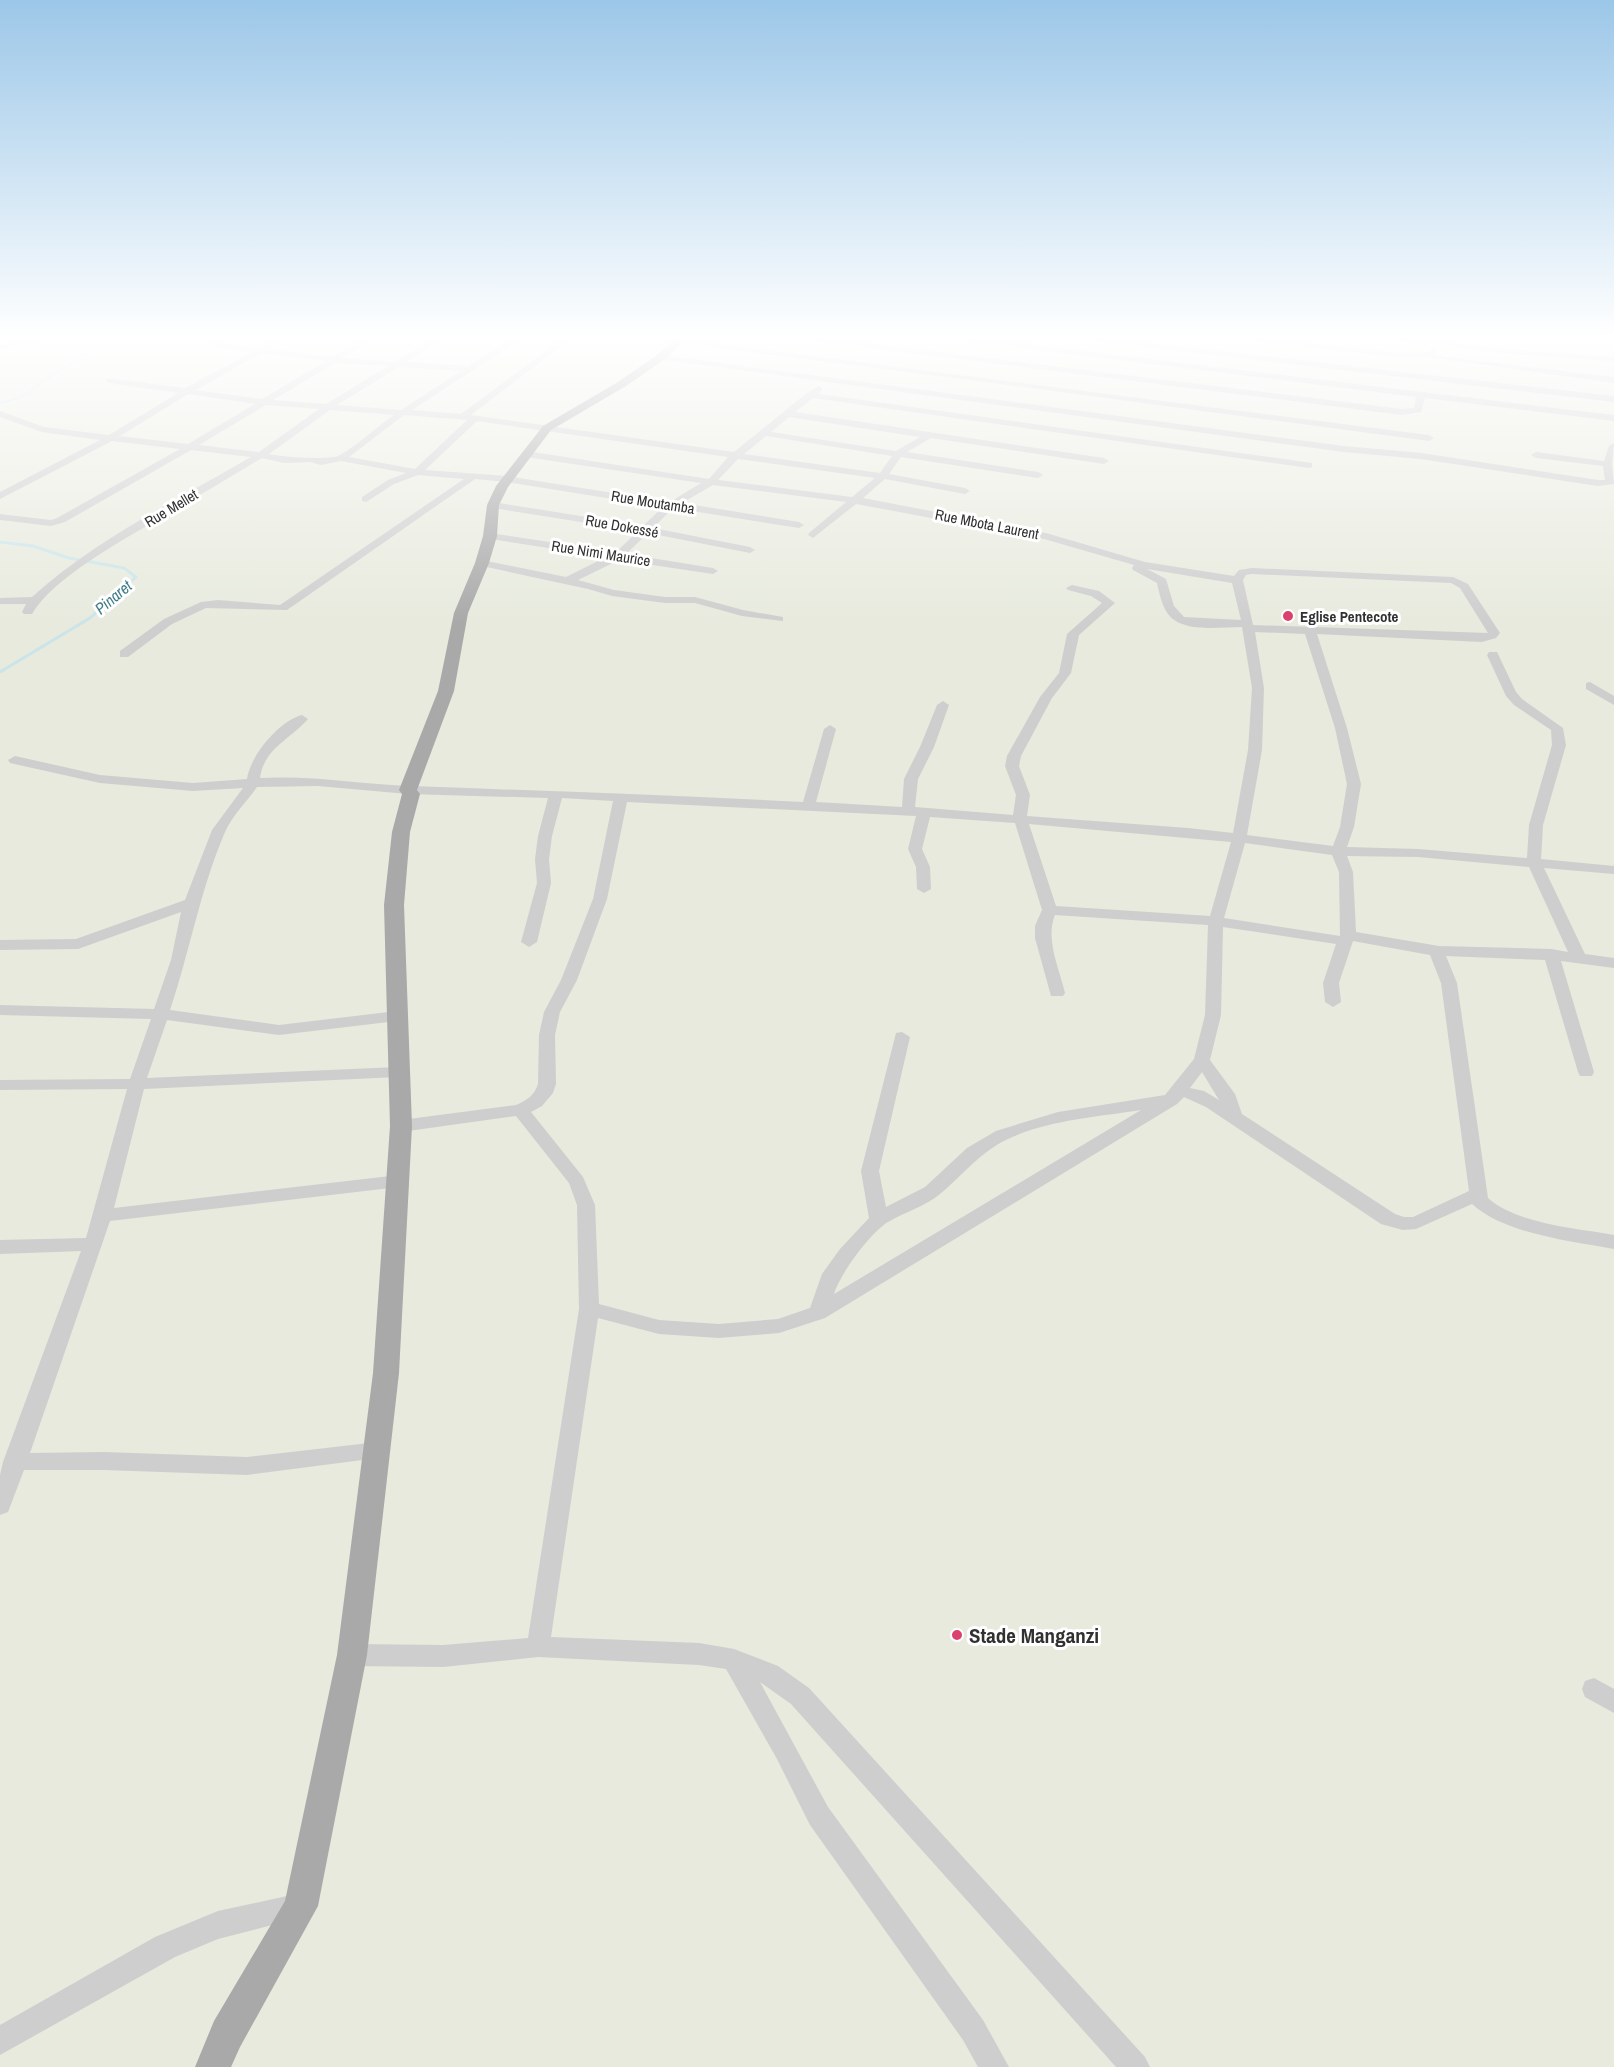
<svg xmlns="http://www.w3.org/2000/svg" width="1614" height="2067" viewBox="0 0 1614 2067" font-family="'Archivo Narrow',sans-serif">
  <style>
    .green { fill: #e7eadd }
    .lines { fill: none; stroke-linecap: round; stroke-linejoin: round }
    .stream-far1 { stroke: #cbe4e9; stroke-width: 2 }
    .stream { stroke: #cbe4e9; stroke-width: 3 }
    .minor { fill: #cecece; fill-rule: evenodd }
    .major { fill: #a9a9a9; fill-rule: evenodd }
    .poi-dot { fill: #db406e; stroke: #fff; stroke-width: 2 }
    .labels { text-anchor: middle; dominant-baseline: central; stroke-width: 6; stroke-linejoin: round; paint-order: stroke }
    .far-street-label { font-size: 15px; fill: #313131; stroke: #fff }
    .far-poi-label { font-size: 15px; font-weight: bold; fill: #313131; stroke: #fff; text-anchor: start }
    .far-water-label { font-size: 16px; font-style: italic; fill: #407d89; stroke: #fff }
    .near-poi-label { font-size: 21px; font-weight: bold; fill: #313131; stroke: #fff; text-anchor: start }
  </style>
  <rect width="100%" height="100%" fill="#fff"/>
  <!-- green -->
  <rect class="green" x="0" y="335" width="1614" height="1732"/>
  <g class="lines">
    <!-- stream-far1 -->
    <path class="stream-far1" d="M 0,403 C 28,398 34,386 57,372 C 72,363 83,359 97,347 L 86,340 L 93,335"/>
    <!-- stream -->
    <path class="stream" d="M 0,542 L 33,546 L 69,558 L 124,568 L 136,577 L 90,618 L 0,672"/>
    <!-- minor -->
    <g class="minor">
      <path d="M 221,335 L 230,335 L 220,343 L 260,348 L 283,335 L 293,335 L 269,349 L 332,357 L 370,335 L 379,335 L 343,358 L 395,362 L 439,335 L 448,335 L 406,362 L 468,366 L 518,335 L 527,335 L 412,410 L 461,414 L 567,335 L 576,335 L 471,415 L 734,452 L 807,393 L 819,386 L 823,389 L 819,394 L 1312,463 L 1312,467 L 1309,468 L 813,398 L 795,412 L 1104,458 L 1109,461 L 1104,464 L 931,438 L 907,452 L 1038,472 L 1043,475 L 1038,478 L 901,457 L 889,474 L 965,488 L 970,491 L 965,494 L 885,479 L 863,498 L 1046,533 L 1145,562 L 1234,576 L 1239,570 L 1252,568 L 1453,577 L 1468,584 L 1500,633 L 1496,638 L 1482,642 L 1317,634 L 1347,728 L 1361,784 L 1354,827 L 1347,847 L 1418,849 L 1527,858 L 1529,825 L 1552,745 L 1551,730 L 1514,705 L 1506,696 L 1487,655 L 1489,652 L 1497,652 L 1516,692 L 1522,699 L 1563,728 L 1566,745 L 1543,825 L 1541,859 L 1614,866 L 1614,874 L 1544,868 L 1585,954 L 1614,958 L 1614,968 L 1561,961 L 1594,1072 L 1592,1076 L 1580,1076 L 1578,1072 L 1545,960 L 1446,956 L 1457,983 L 1488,1198 C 1517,1224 1576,1228 1614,1235 L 1614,1249 C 1571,1241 1505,1234 1472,1204 L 1416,1229 L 1403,1230 L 1381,1224 L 1206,1107 L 1184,1097 L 1177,1104 L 825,1318 L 779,1333 L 719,1338 L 659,1334 L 598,1318 L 551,1637 L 699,1643 L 734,1649 L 778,1666 L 809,1688 L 1145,2057 L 1150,2067 L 1116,2067 L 791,1704 L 760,1682 L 828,1807 L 983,2020 L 1009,2067 L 978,2067 L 963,2040 L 810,1825 L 777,1759 L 726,1669 L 699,1665 L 538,1657 L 443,1667 L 352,1666 L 344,1662 L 340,1655 L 344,1648 L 352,1644 L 443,1645 L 528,1638 L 579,1309 L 577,1205 L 569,1183 L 516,1116 L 401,1132 L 395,1130 L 392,1126 L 395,1122 L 401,1120 L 516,1105 C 527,1100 534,1096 538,1084 L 539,1035 L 544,1012 L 561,980 L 593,899 L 613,801 L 562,798 L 552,836 L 549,859 L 551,883 L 537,942 L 529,947 L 521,942 L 537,883 L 535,859 L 538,836 L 548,798 L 408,794 L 318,786 L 257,787 C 247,801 232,816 225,832 C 200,890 190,951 170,1010 L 279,1025 L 397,1011 L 405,1016 L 397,1021 L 279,1035 L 167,1020 L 147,1078 L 398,1067 L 404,1068 L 406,1072 L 404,1076 L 398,1077 L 144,1089 L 114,1208 L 399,1175 L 405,1177 L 408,1181 L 405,1185 L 399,1187 L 110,1221 L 30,1453 L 104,1452 L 247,1457 L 378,1442 L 386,1444 L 389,1450 L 386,1456 L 378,1458 L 247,1475 L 104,1470 L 24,1470 L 8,1512 L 0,1515 L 0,1475 L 3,1462 L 81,1251 L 0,1254 L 0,1240 L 86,1238 L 127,1089 L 0,1090 L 0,1080 L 130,1079 L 151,1019 L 0,1015 L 0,1005 L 154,1009 L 171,960 L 181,912 L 78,949 L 0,950 L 0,940 L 76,939 L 185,900 L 212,830 L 243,788 L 193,791 L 100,783 L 10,763 L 8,760 L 15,756 L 100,775 L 193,783 L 247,779 C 250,756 279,721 302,715 L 308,719 C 291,739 264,748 260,778 C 311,775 360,784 411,786 C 541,791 672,795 803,802 L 824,729 L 830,725 L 836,729 L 816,802 L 902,807 L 904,779 L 920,747 L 937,705 L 943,701 L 949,705 L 934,747 L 918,779 L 915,807 L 1013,815 L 1016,795 L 1005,766 L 1007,756 L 1040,697 L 1059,673 L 1067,634 L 1102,603 L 1091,596 L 1068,590 L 1066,588 L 1072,585 L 1099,591 L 1115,603 L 1079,635 L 1071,673 L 1052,698 L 1021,756 L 1019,766 L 1030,795 L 1027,816 L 1188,828 L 1233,833 L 1248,750 L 1252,688 L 1242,627 C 1219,627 1179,634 1166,611 C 1161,602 1159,592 1157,583 L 1133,570 L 1132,568 L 1134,565 L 1044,539 L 856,504 L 813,538 L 808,535 L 809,533 L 846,502 L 713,485 L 682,503 L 799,522 L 804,525 L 799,528 L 673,508 L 653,528 L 750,547 L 755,550 L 750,553 L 648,533 L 626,554 L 713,568 L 718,571 L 713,574 L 619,560 L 578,580 L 614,590 L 665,597 L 695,597 L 743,610 L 783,617 L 783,621 L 742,616 L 695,603 L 665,603 L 612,596 L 588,589 L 482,566 L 477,563 L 482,560 L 566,577 L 606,557 L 490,539 L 485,536 L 490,533 L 616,552 L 638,531 L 493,508 L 488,505 L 493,502 L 643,526 L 663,507 L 507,482 L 475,479 L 287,610 L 206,608 L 172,624 L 128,657 L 120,657 L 120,651 L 164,619 L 201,602 L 218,600 L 280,605 L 464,479 L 418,475 L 394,484 L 366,502 L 362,501 L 362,497 L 388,480 L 406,473 L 341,461 L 321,465 L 310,462 L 284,463 L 262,458 C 228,478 194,499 159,519 C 121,541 53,578 32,614 L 24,614 L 22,612 L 26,604 L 0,604 L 0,598 L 32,597 C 96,539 177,500 251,457 L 191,450 L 65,522 L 51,526 L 0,520 L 0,514 L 51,520 L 57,518 L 180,449 L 112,441 L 0,499 L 0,492 L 100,440 L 42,432 L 0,417 L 0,411 L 44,427 L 109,435 L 178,393 L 109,383 L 105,380 L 106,378 L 185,388 L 252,352 L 215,347 L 211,342 ZM 262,353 L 326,361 L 262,399 L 196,390 ZM 335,363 L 388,366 L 326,404 L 273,400 ZM 399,367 L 461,371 L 401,410 L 337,405 ZM 188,394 L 255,404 L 188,444 L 120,436 ZM 266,405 L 319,409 L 259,452 L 199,445 ZM 330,410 L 394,415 C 379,425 353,449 338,456 C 326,460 282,457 269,454 ZM 404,415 L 467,420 L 415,469 L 349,457 ZM 789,417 L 920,437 L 896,451 L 771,432 ZM 477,421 L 728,457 L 709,479 L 526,451 L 521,454 L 526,457 L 701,483 L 670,502 L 507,476 L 425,470 ZM 766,436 L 892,456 L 880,473 L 744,454 ZM 738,459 L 875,478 L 852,497 L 718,480 ZM 1147,569 L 1232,583 L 1241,620 L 1184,617 L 1174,606 L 1166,579 ZM 1252,574 L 1451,583 L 1460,588 L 1488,633 L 1253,625 L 1243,580 L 1246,575 ZM 1255,632 L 1305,634 L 1335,728 L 1347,784 L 1340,827 L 1333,846 L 1247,835 L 1262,750 L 1264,688 ZM 627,802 L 916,816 L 908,849 L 916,867 L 917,889 L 924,893 L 931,889 L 930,867 L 922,849 L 930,817 L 1015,823 L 1042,910 L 1035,926 L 1035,938 L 1051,996 L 1063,996 L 1065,993 C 1059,968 1045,939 1055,915 L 1208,925 L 1205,1015 L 1194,1059 L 1165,1095 L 1058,1112 L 996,1131 L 967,1148 L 925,1187 L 886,1207 L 879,1171 L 910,1037 L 902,1032 L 896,1033 L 861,1171 L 869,1218 L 840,1249 L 822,1274 L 810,1308 L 778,1319 L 719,1324 L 659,1320 L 599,1304 L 595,1205 L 583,1177 L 531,1112 L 542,1106 L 553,1093 L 556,1084 L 555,1035 L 560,1012 L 577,980 L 607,899 ZM 1029,824 L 1231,842 L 1210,916 L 1056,906 ZM 1245,843 L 1332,855 L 1339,872 L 1340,936 L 1224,918 ZM 1347,856 L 1418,857 L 1529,867 L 1568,952 L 1551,949 L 1439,946 L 1356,932 L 1353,872 ZM 1223,927 L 1336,944 L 1323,983 L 1325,1002 L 1333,1007 L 1341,1002 L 1339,983 L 1353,941 L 1430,955 L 1441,983 L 1469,1191 L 1413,1217 L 1404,1217 L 1395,1214 L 1242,1114 L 1235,1094 L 1210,1060 L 1221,1015 ZM 1202,1072 L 1219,1100 L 1204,1091 L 1190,1088 ZM 1141,1110 L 834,1294 C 840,1274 870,1233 888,1222 C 905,1212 926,1206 940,1194 C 963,1175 980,1152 1008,1139 C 1048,1120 1097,1117 1141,1110 Z"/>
      <path d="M 609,335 L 679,339 L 1429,435 L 1434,438 L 1429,441 L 985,382 L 679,343 L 613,337 Z"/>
      <path d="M 779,335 L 801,335 L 1402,409 L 1414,408 L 1416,397 L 933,337 L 929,335 L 952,335 L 1014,342 L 1035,335 L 1046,335 L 1025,344 L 1614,415 L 1614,421 L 1425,398 L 1421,412 L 1402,415 L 783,337 Z"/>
      <path d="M 1056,335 L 1080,335 L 1614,396 L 1614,402 L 1060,337 Z"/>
      <path d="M 1213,335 L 1237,335 L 1397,353 L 1428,353 L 1434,346 L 1438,348 L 1435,354 L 1438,356 L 1614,377 L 1614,383 L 1427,357 L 1397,357 L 1217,337 Z"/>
      <path d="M 1360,335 L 1384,335 L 1512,350 L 1614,357 L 1614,361 L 1512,354 L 1364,337 Z"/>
      <path d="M 36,339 L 40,341 L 39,343 L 0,349 L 0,345 Z"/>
      <path d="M 661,355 L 1344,446 L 1421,453 L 1598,480 L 1605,480 L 1603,466 L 1536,458 L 1531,455 L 1536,452 L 1604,461 L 1609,446 L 1614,443 L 1612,464 L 1614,484 L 1598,486 L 1421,459 L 1344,452 L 658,359 L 657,357 Z"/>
      <path d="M 1590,682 L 1614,696 L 1614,705 L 1586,689 L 1586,683 Z"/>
      <path d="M 1594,1678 L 1614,1689 L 1614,1713 L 1585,1697 L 1582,1689 L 1585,1681 Z"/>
      <path d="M 301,1893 L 311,1897 L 315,1906 L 311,1915 L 218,1939 L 175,1957 L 0,2055 L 0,2025 L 155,1937 L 218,1911 Z"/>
    </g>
    <!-- major -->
    <path class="major" d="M 680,335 L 691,335 L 665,359 L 626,386 L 551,430 L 508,487 L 499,505 L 497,536 L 489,563 L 468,613 L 454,691 L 417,790 L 420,794 L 410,832 L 404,905 L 412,1126 L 399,1373 L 367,1655 L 318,1906 L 240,2047 L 231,2067 L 195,2067 L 214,2021 L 285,1901 L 337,1655 L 373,1373 L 390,1126 L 384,905 L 392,832 L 402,794 L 399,790 L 438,691 L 454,613 L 475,563 L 483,536 L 487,505 L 496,486 L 543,426 L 618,382 L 657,355 Z"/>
  </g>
  <!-- sky -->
  <linearGradient id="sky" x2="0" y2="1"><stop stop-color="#9cc7e8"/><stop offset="0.54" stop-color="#fff"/><stop offset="1" stop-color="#fff" stop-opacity="0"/></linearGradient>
  <rect width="1614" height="624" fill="url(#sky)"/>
  <!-- markers -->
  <g class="poi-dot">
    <circle cx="1288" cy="616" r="6"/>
    <circle cx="957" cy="1635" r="6"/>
  </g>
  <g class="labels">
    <!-- far-street labels -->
    <g class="far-street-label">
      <text transform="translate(653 502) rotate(9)">Rue Moutamba</text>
      <text transform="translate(171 508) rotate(-31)">Rue Mellet</text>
      <text transform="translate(987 524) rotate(11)">Rue Mbota Laurent</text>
      <text transform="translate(622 526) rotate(10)">Rue Dokessé</text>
      <text transform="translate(601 553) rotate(9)">Rue Nimi Maurice</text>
    </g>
    <!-- far-poi labels -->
    <g class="far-poi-label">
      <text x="1300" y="616">Eglise Pentecote</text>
    </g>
    <!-- far-water labels -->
    <g class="far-water-label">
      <text transform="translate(113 597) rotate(-40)">Pinaret</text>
    </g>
    <!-- near-poi labels -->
    <g class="near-poi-label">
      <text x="969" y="1635">Stade Manganzi</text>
    </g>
  </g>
</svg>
